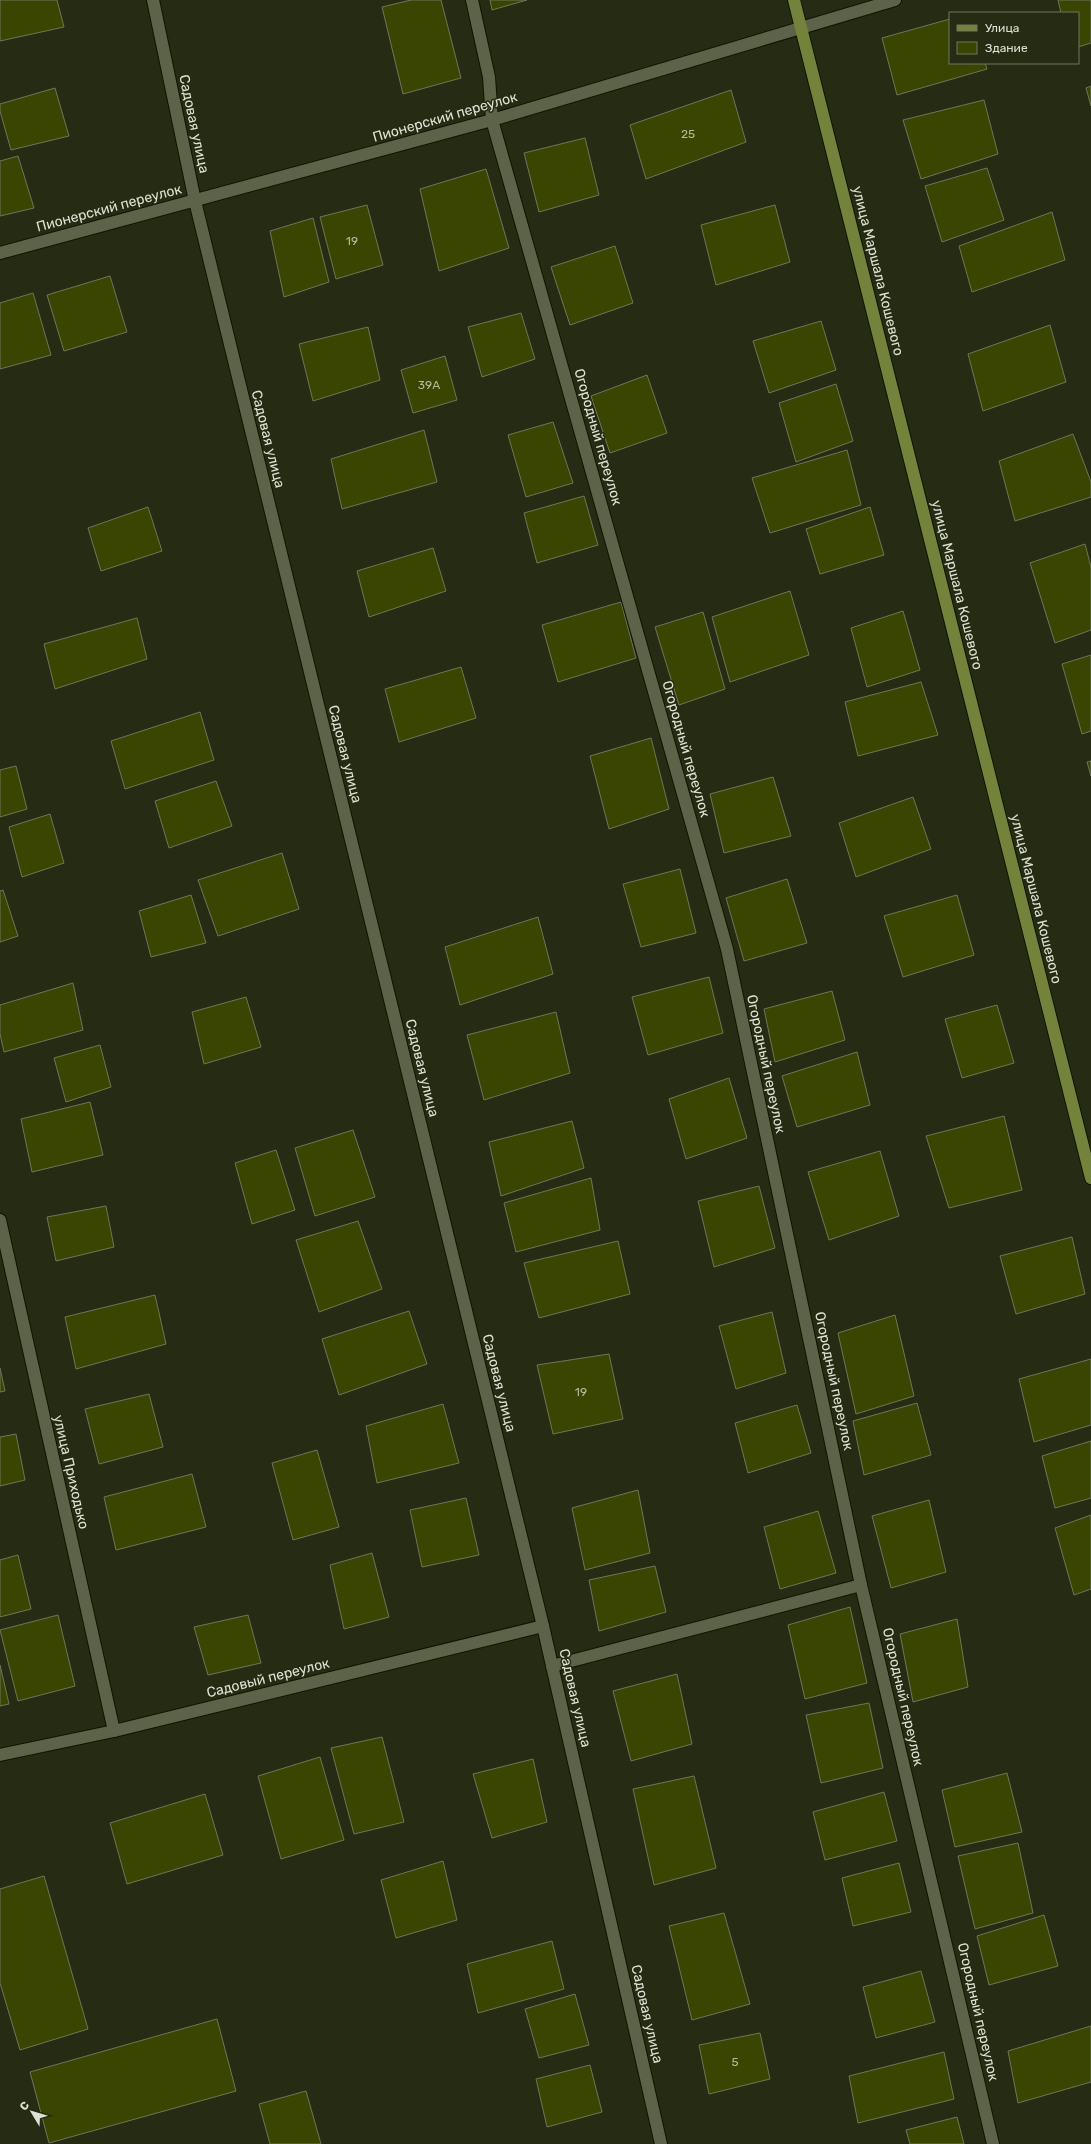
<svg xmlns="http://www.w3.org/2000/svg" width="1091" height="2144" viewBox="0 0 1091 2144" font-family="Rubik,sans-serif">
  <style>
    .building { fill: #3a4501; stroke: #6e765a }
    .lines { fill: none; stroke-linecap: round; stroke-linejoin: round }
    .minor-casing { stroke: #0f1400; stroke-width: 14 }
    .major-casing { stroke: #0f1400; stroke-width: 14 }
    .minor { stroke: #5c6348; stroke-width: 12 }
    .major { stroke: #74833b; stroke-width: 12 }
    .labels { text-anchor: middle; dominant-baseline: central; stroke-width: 3; stroke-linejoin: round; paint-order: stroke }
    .number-label { font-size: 12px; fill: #b5bb9e }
    .street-label { font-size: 14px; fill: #dee2d3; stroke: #262c13 }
  </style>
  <rect width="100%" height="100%" fill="#262c13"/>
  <!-- building -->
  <g class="building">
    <path d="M 0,0 L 57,0 L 64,27 L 0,41 Z"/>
    <path d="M 411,0 L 441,0 L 461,78 L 403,94 L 382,7 Z"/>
    <path d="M 490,0 L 527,0 L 492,10 Z"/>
    <path d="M 1058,0 L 1091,0 L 1091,43 L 1078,47 L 1078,13 L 1061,13 Z"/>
    <path d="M 950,19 L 950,63 L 985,63 L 987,69 L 897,95 L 882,38 Z"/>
    <path d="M 1091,86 L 1091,106 L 1086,88 Z"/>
    <path d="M 55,88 L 69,136 L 11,150 L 0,111 L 0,104 Z"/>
    <path d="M 731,90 L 746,142 L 646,179 L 630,125 Z"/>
    <path d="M 984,100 L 998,154 L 921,179 L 903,120 Z"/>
    <path d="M 585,138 L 599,195 L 539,212 L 524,153 Z"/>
    <path d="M 18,156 L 34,208 L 0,216 L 0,161 Z"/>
    <path d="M 987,168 L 1004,220 L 942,242 L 925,186 Z"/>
    <path d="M 486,169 L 509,248 L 439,271 L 420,189 Z"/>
    <path d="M 367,205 L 383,265 L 336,279 L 320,217 Z"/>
    <path d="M 775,205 L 790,262 L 716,285 L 701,225 Z"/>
    <path d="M 1052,212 L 1065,260 L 972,292 L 959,246 Z"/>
    <path d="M 313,218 L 329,282 L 284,297 L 270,231 Z"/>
    <path d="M 615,246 L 633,303 L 570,325 L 551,267 Z"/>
    <path d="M 110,276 L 127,332 L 64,351 L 47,295 Z"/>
    <path d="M 33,293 L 51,355 L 0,369 L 0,303 Z"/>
    <path d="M 521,313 L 535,359 L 482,377 L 468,327 Z"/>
    <path d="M 821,321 L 836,370 L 769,393 L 753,341 Z"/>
    <path d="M 1050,325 L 1066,382 L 983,411 L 968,354 Z"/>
    <path d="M 368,327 L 380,380 L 313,401 L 299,344 Z"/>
    <path d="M 445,356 L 457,400 L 413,413 L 401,370 Z"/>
    <path d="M 647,375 L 667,433 L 610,453 L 591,396 Z"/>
    <path d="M 836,384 L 853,441 L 796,462 L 779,403 Z"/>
    <path d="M 553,422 L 573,483 L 526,497 L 508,435 Z"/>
    <path d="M 424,430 L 437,482 L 342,509 L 331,459 Z"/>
    <path d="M 1073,434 L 1091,482 L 1091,497 L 1015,521 L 999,461 Z"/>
    <path d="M 847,450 L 861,505 L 770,533 L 752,478 Z"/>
    <path d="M 584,496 L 598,545 L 537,563 L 524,513 Z"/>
    <path d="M 148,507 L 162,551 L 101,571 L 88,528 Z"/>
    <path d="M 870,507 L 884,555 L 820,574 L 806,529 Z"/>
    <path d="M 1085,544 L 1091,567 L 1091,630 L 1055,643 L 1030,563 Z"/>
    <path d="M 433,548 L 446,591 L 369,617 L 357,571 Z"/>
    <path d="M 790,591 L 809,655 L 730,682 L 712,617 Z"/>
    <path d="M 621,602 L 636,658 L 558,682 L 542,625 Z"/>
    <path d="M 903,611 L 920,670 L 867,687 L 851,628 Z"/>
    <path d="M 703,612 L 725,689 L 679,705 L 655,627 Z"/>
    <path d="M 137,618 L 147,659 L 55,689 L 44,644 Z"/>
    <path d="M 1091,655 L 1091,731 L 1082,734 L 1062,664 Z"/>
    <path d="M 461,667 L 476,718 L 399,742 L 385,689 Z"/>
    <path d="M 921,682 L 938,735 L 858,756 L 845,702 Z"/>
    <path d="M 200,712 L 214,760 L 125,789 L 111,741 Z"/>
    <path d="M 651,738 L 669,809 L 609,829 L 590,756 Z"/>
    <path d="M 1091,761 L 1091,776 L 1087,762 Z"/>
    <path d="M 16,766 L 27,809 L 0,817 L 0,770 Z"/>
    <path d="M 773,777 L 791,836 L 724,853 L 710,794 Z"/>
    <path d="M 216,781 L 232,826 L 169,848 L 155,801 Z"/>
    <path d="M 913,797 L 931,849 L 856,877 L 839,823 Z"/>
    <path d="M 50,814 L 64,863 L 22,877 L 9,827 Z"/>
    <path d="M 282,853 L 299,909 L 218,936 L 198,880 Z"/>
    <path d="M 680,869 L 696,933 L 641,947 L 623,884 Z"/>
    <path d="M 787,879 L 807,943 L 744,961 L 726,898 Z"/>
    <path d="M 3,890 L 18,936 L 0,942 L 0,891 Z"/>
    <path d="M 191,895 L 206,943 L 151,957 L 139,911 Z"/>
    <path d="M 957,895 L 974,955 L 903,977 L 884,916 Z"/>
    <path d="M 538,917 L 553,974 L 460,1005 L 445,947 Z"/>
    <path d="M 709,977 L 723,1033 L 648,1055 L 632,997 Z"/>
    <path d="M 73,983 L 83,1030 L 4,1052 L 0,1034 L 0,1005 Z"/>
    <path d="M 832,991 L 845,1040 L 775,1062 L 764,1009 Z"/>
    <path d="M 246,997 L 261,1047 L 204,1064 L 192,1012 Z"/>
    <path d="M 997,1005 L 1014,1063 L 962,1078 L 945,1019 Z"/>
    <path d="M 556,1012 L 570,1073 L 484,1100 L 467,1035 Z"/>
    <path d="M 100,1045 L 111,1087 L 66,1102 L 54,1058 Z"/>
    <path d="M 857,1052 L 870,1105 L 797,1127 L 782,1076 Z"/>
    <path d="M 729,1078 L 747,1138 L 686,1159 L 669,1099 Z"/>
    <path d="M 90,1102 L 103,1155 L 32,1172 L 21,1119 Z"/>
    <path d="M 1004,1116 L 1022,1190 L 949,1208 L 926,1136 Z"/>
    <path d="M 572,1121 L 584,1168 L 501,1196 L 489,1142 Z"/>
    <path d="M 353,1130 L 375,1197 L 315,1216 L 295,1148 Z"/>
    <path d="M 276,1150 L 295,1210 L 252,1224 L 235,1163 Z"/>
    <path d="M 880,1151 L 899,1216 L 829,1240 L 808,1172 Z"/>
    <path d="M 591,1178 L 600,1230 L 516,1252 L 504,1203 Z"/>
    <path d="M 759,1186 L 775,1248 L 714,1267 L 698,1201 Z"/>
    <path d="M 106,1206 L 114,1247 L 56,1261 L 47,1217 Z"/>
    <path d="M 358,1221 L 382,1289 L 319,1312 L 296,1240 Z"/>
    <path d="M 1072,1237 L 1085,1294 L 1016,1314 L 1000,1256 Z"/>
    <path d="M 618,1241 L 630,1294 L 539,1318 L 524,1263 Z"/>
    <path d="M 155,1295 L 166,1344 L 76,1369 L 65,1317 Z"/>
    <path d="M 409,1311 L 427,1364 L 339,1395 L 322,1339 Z"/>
    <path d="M 772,1312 L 786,1373 L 736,1389 L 719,1326 Z"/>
    <path d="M 895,1315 L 914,1396 L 856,1414 L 838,1333 Z"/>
    <path d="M 609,1354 L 623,1419 L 553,1434 L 537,1365 Z"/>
    <path d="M 1091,1359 L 1091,1425 L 1034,1442 L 1019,1379 Z"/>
    <path d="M 0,1368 L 5,1391 L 0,1392 Z"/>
    <path d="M 149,1394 L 163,1447 L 99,1464 L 85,1409 Z"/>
    <path d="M 917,1403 L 931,1455 L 864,1475 L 853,1421 Z"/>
    <path d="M 443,1404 L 459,1463 L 377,1483 L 366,1426 Z"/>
    <path d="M 797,1405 L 811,1453 L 748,1473 L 735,1423 Z"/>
    <path d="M 16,1434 L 25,1480 L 0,1486 L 0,1437 Z"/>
    <path d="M 1091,1441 L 1091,1498 L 1055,1508 L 1042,1456 Z"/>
    <path d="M 317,1450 L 339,1527 L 293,1540 L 272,1463 Z"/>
    <path d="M 192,1474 L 206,1527 L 116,1550 L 104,1497 Z"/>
    <path d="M 638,1490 L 650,1553 L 585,1570 L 572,1508 Z"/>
    <path d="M 466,1498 L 479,1555 L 422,1567 L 410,1510 Z"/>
    <path d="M 929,1500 L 946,1572 L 891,1588 L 872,1516 Z"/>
    <path d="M 818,1511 L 836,1573 L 780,1589 L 764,1527 Z"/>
    <path d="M 1091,1515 L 1091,1589 L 1074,1595 L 1055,1528 Z"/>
    <path d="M 372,1553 L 389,1617 L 344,1629 L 330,1565 Z"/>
    <path d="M 18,1555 L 31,1609 L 0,1617 L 0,1560 Z"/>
    <path d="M 655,1566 L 666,1612 L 599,1631 L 589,1580 Z"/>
    <path d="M 850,1607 L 867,1683 L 805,1699 L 788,1625 Z"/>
    <path d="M 58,1615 L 75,1686 L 18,1701 L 0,1630 Z"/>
    <path d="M 248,1615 L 261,1663 L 208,1675 L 194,1627 Z"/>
    <path d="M 957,1619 L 968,1687 L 913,1702 L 900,1634 Z"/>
    <path d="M 0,1665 L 9,1704 L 0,1706 Z"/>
    <path d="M 677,1674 L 692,1744 L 631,1761 L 613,1691 Z"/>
    <path d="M 869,1703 L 883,1768 L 821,1783 L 806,1715 Z"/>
    <path d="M 382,1737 L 404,1822 L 354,1834 L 331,1748 Z"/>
    <path d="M 320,1757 L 344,1840 L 281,1859 L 258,1776 Z"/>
    <path d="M 533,1759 L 547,1822 L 492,1838 L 473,1774 Z"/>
    <path d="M 1007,1773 L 1022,1832 L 955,1847 L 942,1790 Z"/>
    <path d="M 694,1776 L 716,1868 L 654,1885 L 633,1789 Z"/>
    <path d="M 884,1792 L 897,1841 L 825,1860 L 813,1812 Z"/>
    <path d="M 205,1794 L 223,1855 L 127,1884 L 110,1823 Z"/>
    <path d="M 1018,1843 L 1033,1913 L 975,1929 L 958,1856 Z"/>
    <path d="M 443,1861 L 457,1920 L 396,1938 L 381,1880 Z"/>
    <path d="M 899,1863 L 911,1912 L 853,1926 L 842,1878 Z"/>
    <path d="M 44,1876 L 88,2029 L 20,2050 L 0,1983 L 0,1889 Z"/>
    <path d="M 724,1913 L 750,2004 L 692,2020 L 669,1926 Z"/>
    <path d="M 1044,1915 L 1058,1966 L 989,1985 L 977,1936 Z"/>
    <path d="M 552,1941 L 564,1989 L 478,2013 L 467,1964 Z"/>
    <path d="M 921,1971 L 935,2022 L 876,2038 L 863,1987 Z"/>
    <path d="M 575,1994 L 589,2045 L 539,2058 L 525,2009 Z"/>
    <path d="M 217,2019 L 236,2091 L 49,2143 L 30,2072 Z"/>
    <path d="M 1091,2026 L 1091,2082 L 1018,2103 L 1008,2051 Z"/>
    <path d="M 760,2033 L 770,2079 L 709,2094 L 699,2045 Z"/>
    <path d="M 944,2052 L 954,2099 L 858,2123 L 849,2076 Z"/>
    <path d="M 590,2065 L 602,2112 L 547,2127 L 536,2079 Z"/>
    <path d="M 306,2091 L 321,2144 L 270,2144 L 259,2104 Z"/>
    <path d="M 957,2117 L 964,2144 L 910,2144 L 906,2130 Z"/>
  </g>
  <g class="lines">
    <defs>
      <g id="minor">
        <path d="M 153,0 L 195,201 L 543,1626 L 661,2144"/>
        <path d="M 472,0 L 489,77 L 492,120 L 727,949 L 861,1585 L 993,2144"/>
        <path d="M 0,253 L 492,120 L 895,0"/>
        <path d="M 0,1220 L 114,1731"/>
        <path d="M 552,1666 L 861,1585"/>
        <path d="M 0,1755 L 114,1731 L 543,1626"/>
      </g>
      <path id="major" d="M 794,0 L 1091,1178"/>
    </defs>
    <!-- minor casing -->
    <use href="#minor" class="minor-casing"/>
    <!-- major casing -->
    <use href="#major" class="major-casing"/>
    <!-- minor -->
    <use href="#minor" class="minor"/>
    <!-- major -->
    <use href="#major" class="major"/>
  </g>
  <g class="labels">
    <!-- number labels -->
    <g class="number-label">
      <text x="688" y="134">25</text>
      <text x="352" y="241">19</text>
      <text x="429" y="385">39А</text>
      <text x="581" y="1392">19</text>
      <text x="735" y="2062">5</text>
    </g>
    <!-- street labels -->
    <g class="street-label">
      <text transform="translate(445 117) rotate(-16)">Пионерский переулок</text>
      <text transform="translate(194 124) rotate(78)">Садовая улица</text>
      <text transform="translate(109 208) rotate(-15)">Пионерский переулок</text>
      <text transform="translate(878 271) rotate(76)">улица Маршала Кошевого</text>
      <text transform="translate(598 437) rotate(74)">Огородный переулок</text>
      <text transform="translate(268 439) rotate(76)">Садовая улица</text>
      <text transform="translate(957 585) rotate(76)">улица Маршала Кошевого</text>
      <text transform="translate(686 749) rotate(74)">Огородный переулок</text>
      <text transform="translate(345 754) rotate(76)">Садовая улица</text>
      <text transform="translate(1036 899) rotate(76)">улица Маршала Кошевого</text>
      <text transform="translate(766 1064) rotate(78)">Огородный переулок</text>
      <text transform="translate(422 1068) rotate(76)">Садовая улица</text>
      <text transform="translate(834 1381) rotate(78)">Огородный переулок</text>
      <text transform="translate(499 1383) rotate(76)">Садовая улица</text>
      <text transform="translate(71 1472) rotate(77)">улица Приходько</text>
      <text transform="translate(268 1678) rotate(-14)">Садовый переулок</text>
      <text transform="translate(903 1697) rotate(77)">Огородный переулок</text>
      <text transform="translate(575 1698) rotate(77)">Садовая улица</text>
      <text transform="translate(978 2012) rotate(77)">Огородный переулок</text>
      <text transform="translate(647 2014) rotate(77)">Садовая улица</text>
    </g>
  </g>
  <!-- legend -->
  <rect x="949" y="12" width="130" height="52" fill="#262c13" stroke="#707560"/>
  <rect x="957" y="25" width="20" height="6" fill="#74833b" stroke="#707560"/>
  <text x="985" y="32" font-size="12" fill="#dee2d3">Улица</text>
  <rect x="957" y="42" width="20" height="12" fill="#3a4501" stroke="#707560"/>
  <text x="985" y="52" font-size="12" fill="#dee2d3">Здание</text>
  <!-- north arrow -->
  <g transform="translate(32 2112) rotate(308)" stroke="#262c13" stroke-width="3" paint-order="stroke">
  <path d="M0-3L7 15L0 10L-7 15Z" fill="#dee2d3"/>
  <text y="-6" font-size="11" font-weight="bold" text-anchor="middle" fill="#dee2d3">С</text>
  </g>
</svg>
